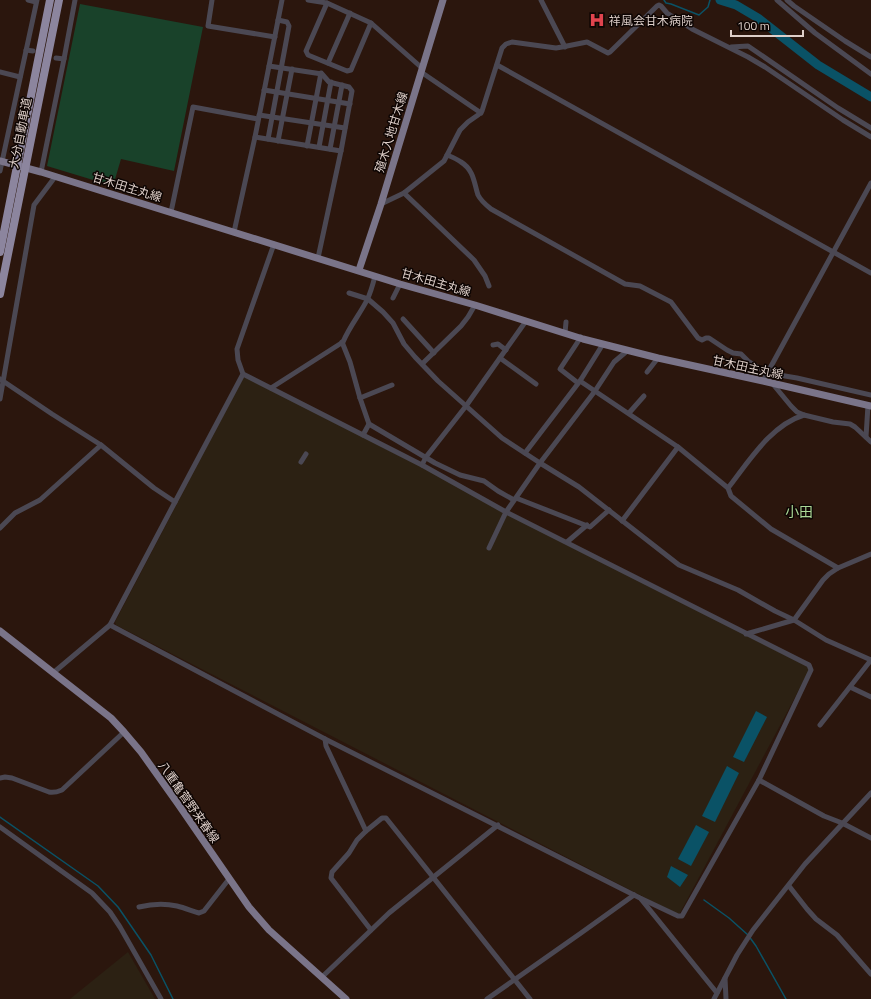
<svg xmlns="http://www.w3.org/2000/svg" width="871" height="999" viewBox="0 0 871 999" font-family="'Titillium Web','Noto Sans JP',sans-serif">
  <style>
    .industrial { fill: #2c2113 }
    .green { fill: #19422a }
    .water { fill: #0a5266 }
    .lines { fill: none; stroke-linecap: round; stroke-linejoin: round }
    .stream { stroke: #0a5266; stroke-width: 1.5 }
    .river { stroke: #0a5266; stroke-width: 9 }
    .minor { stroke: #4b4853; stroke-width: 5 }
    .major { stroke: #7a7489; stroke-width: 7 }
    .highway { stroke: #8c859e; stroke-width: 8 }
    .labels { text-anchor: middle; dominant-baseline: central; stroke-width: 3; stroke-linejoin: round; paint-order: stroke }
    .poi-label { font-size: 12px; fill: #decfc9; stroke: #0d0503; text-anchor: start }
    .street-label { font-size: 12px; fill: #decfc9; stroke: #0d0503 }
    .quarter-label { font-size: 14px; fill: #acd997; stroke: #0d0503 }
  </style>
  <rect width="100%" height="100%" fill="#2b160d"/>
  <!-- industrial -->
  <g class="industrial">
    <path d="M 247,377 L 808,667 L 809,671 L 680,913 L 677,914 L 116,625 L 115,622 L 243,378 Z"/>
    <path d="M 128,952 L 155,999 L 70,999 Z"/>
  </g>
  <!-- green -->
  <path class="green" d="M 80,4 L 203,27 L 174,171 L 121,159 L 113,186 L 47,166 Z"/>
  <!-- water -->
  <g class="water">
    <path d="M 756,711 L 767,717 L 744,762 L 733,757 Z"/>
    <path d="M 727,766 L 739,773 L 715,822 L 702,816 Z"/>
    <path d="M 696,825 L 709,832 L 691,866 L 678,859 Z"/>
    <path d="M 671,866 L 688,875 L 680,887 L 667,877 Z"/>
  </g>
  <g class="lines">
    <!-- stream -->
    <g class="stream">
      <path d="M 664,0 L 666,3 L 671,4 L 699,15 L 708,7 L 710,0"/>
      <path d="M 0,817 L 98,886 L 118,907 L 151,955 L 173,999"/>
      <path d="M 704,900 L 729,918 L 748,935 L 756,946 L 786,999"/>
    </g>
    <!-- river -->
    <path class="river" d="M 720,0 L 736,5 L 758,18 L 818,65 L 871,97"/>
    <!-- minor -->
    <g class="minor">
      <path d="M 28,0 L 36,2"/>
      <path d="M 212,0 L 208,26 L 275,37"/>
      <path d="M 308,0 L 327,3 L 371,23 L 422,68"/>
      <path d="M 541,0 L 565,47"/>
      <path d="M 777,0 L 815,33 L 871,74"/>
      <path d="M 787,0 L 794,6 L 845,41 L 871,57"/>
      <path d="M 327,3 L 306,51 L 308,55 L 347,71 L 351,70 L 371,23"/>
      <path d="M 731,47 L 748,46 L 838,108 L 871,128"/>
      <path d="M 26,50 L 33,51"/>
      <path d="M 56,58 L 64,59"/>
      <path d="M 328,63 L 350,13"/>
      <path d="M 497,65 L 871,273"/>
      <path d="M 269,66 L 322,74 L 329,82 L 349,87 L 352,91 L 341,151 L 318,258"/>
      <path d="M 0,72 L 20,77"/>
      <path d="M 421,72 L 481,113"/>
      <path d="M 264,90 L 350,104"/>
      <path d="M 259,115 L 345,128"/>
      <path d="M 255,137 L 341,151"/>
      <path d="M 268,139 L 289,26 L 287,22 L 278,20"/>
      <path d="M 278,141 L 292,69"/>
      <path d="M 307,146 L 321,73"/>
      <path d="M 319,147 L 331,82"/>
      <path d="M 330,149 L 342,85"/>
      <path d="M 447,155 C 452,157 457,159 461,162 C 474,170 474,183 478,195 C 481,201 486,205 491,209 L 625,284 L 640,286 L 671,302 L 698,338 L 702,340 L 706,338 L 709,338 L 727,350 L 733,353 L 741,354 L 748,361 L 767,373 L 797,378 L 871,395"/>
      <path d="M 0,171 L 37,0"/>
      <path d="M 41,172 L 64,59 L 75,0"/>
      <path d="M 404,193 L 474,260 L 485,276 L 489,286"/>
      <path d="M 381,204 L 404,193 L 444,161 L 460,130 L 468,122 L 478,115 L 482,111 L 502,48 L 506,44 L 512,42 L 556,48 L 562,47 L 587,42 L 608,53 L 610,52 L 657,6 L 659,5 L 661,6 L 667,13 L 692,29 L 748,57 L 765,67 L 843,120 L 871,137"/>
      <path d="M 171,212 L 193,107 L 258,119"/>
      <path d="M 234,232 L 255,137 L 282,0"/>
      <path d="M 349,293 L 368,299 L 383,312 L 393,323 L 404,344 L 415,357 L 438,381 L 502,438 L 540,463 L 579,487 L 679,565 L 738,590 L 775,611 L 794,620 L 826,640 L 871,660"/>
      <path d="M 393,298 L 400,284"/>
      <path d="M 403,319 L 434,353"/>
      <path d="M 565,333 L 566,322"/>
      <path d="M 342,342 L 350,362 L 360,398 L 369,424 L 363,435"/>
      <path d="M 603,344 L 580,381 L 678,447 L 728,488 L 731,496 L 771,529 L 838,568"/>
      <path d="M 493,345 L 498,344 L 506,350"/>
      <path d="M 500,358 L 536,384"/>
      <path d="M 422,364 L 461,326 L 468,317 L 475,305"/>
      <path d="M 647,372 L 658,358"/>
      <path d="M 243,374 L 175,502 L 110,625 L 325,739 L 640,898 L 678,916 L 682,916 L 759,780 L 811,670 L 809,665 L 506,512 L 422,465 L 243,374 L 238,360 L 237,349 L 274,244"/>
      <path d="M 0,379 L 52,414 L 101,445 L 154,488 L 175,502"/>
      <path d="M 763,381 L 871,183"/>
      <path d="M 578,383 L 560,369 L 581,337"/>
      <path d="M 772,383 L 791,406 L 797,412 L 804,415 L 833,422 L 850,424 L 855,427 L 871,442"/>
      <path d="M 271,388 L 343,342 C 349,327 360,314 367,300 C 371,292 373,284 375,276"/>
      <path d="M 360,398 L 392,385"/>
      <path d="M 0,399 L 34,205 L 55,177"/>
      <path d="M 629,413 L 644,396"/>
      <path d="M 369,424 L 435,463 L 460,475 L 484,481 L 498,491 L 514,500"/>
      <path d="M 866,437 L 868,405"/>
      <path d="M 525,453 L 580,381"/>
      <path d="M 301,462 L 306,454"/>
      <path d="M 422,465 L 426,457 L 466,406 L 526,321"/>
      <path d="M 728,488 C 749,461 771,425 804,415"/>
      <path d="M 516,498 L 590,527 L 609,510"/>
      <path d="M 622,521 L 678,447"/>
      <path d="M 0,528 L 15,513 L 40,500 L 101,445"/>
      <path d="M 567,542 L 587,525"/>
      <path d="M 489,548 L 506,512 L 540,463 L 595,391 L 614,362 L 627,351"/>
      <path d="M 746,634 L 794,620 L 823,580 L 829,574 L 838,568 L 871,554"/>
      <path d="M 53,673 L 110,625"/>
      <path d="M 850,687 L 871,697"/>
      <path d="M 820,725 L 871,660"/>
      <path d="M 325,739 L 326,746 L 366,831 L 382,818 L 386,818 L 530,999"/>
      <path d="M 0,778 L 5,777 L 12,778 L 49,792 C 53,793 57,792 62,790 L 124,732"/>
      <path d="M 759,780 L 824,816 L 842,823 L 871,838"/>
      <path d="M 0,827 L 92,893 L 110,912 L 120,927 L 161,999"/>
      <path d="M 366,831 L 357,840 L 349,853 L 332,872 L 331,878 L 371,930"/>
      <path d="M 789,886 L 807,909 L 816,919 L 837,935 L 871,974"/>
      <path d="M 641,899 L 717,993"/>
      <path d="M 139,907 C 151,904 164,903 177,906 C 185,908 192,911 199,913 L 204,911 L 229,879"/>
      <path d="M 322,977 L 389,913 L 498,825"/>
      <path d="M 725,978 L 726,999"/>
      <path d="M 487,999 L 581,933 L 634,895"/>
      <path d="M 714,999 L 737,955 L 753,930 L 805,864 L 871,793"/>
    </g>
    <!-- major -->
    <g class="major">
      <path d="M 0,161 L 41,172 L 400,284 L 475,305 L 583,339 L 658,358 L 763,381 L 871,406"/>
      <path d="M 359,270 L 381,204 L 443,0"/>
      <path d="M 0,631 L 111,718 L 124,732 L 141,752 L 178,804 L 249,907 L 269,930 L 346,999"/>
    </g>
    <!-- highway -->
    <g class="highway">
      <path d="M 0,252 L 50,0"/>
      <path d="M 0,294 L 59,0"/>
    </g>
  </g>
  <!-- icons -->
  <defs>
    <symbol id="hospital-bare" viewBox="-9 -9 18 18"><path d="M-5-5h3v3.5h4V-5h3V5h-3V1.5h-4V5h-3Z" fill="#e0444e" stroke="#0d0503" stroke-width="2.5" paint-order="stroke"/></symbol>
  </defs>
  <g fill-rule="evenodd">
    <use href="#hospital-bare" x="586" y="9" width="22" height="22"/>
  </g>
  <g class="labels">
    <!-- poi labels -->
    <g class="poi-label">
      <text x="609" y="20">祥風会甘木病院</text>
    </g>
    <!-- street labels -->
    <g class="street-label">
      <text transform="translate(391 132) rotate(-73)">殖木入地甘木線</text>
      <text transform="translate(20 133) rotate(-79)">大分自動車道</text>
      <text transform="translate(127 187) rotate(17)">甘木田主丸線</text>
      <text transform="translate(436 282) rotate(16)">甘木田主丸線</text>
      <text transform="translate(748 367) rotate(12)">甘木田主丸線</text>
      <text transform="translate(189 802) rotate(55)">八重亀菅野来春線</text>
    </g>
    <!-- quarter labels -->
    <g class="quarter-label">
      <text x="799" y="511">小田</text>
    </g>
  </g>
  <!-- scale -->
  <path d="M731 30v6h72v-6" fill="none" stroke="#decfc9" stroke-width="2"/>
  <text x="737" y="30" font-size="12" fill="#decfc9" stroke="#0d0503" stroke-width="3" paint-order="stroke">100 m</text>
</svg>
